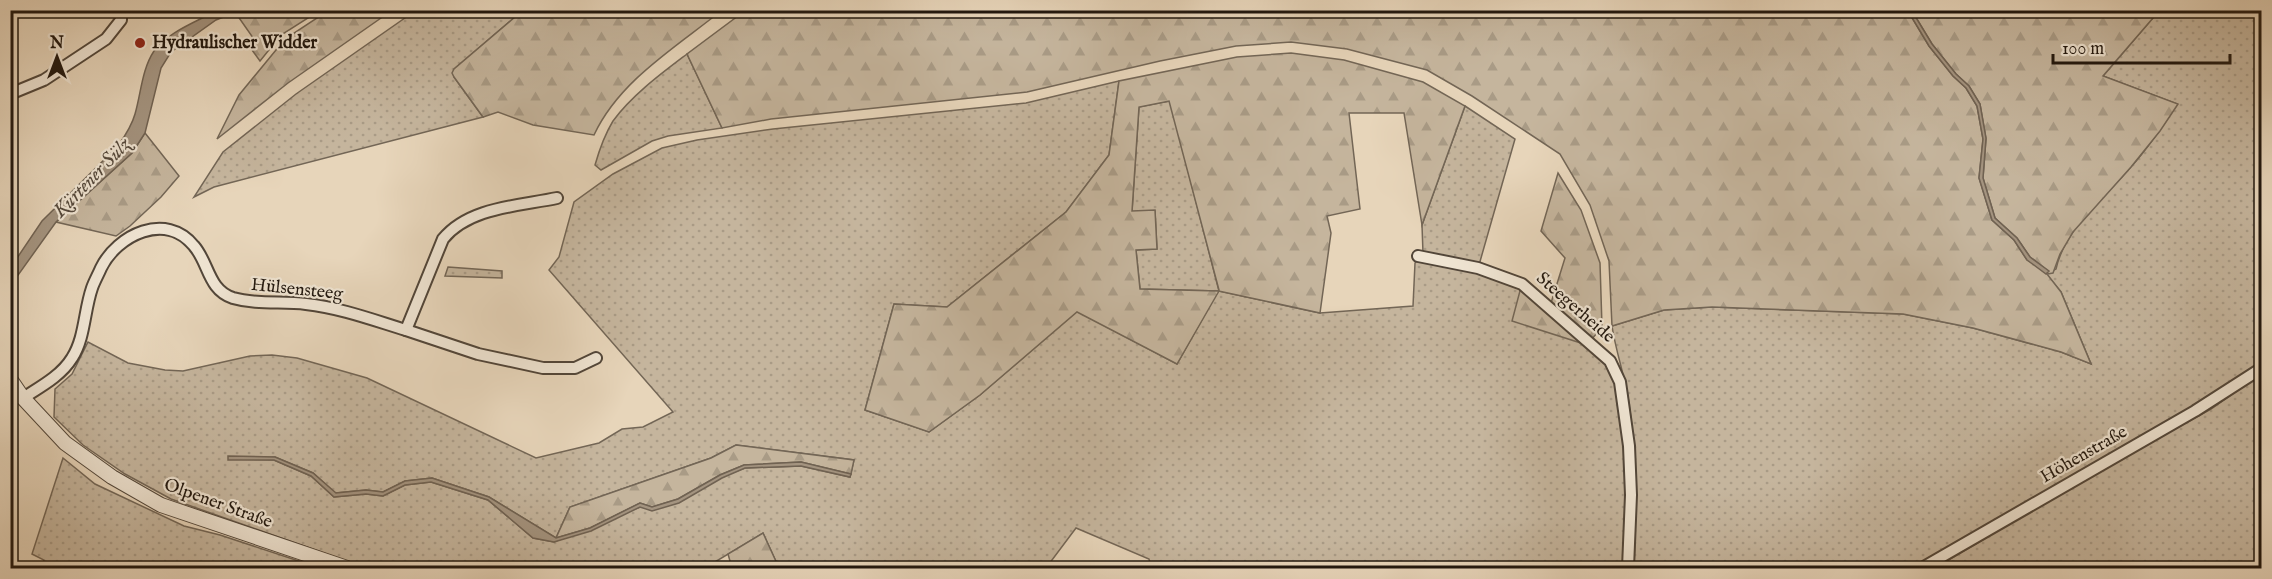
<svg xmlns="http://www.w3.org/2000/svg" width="2272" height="579" viewBox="0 0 2272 579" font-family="'IM FELL English',serif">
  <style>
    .grass { fill: url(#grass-dots); stroke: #736656; stroke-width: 1.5; fill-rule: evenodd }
    .forest { fill: url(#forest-firs); stroke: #736656; stroke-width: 1.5; fill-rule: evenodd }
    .water { fill: #a49480; stroke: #706252; stroke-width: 1.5 }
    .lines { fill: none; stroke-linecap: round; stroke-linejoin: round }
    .minor-casing { stroke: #524639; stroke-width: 14 }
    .tertiary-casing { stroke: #524639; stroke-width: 16 }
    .minor { stroke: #efe4d2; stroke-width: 10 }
    .tertiary { stroke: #efe4d2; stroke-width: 14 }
    .poi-dot { fill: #8f2418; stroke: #efe4d2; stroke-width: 2 }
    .labels { text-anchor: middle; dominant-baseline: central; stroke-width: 4.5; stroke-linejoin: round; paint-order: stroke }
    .poi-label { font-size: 18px; font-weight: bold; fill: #21170e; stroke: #efe4d2; text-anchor: start }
    .street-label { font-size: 18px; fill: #21170e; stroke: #efe4d2 }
    .water-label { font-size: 20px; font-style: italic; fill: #55493c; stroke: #efe4d2 }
  </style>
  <defs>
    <pattern id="grass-dots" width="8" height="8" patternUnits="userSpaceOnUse" patternTransform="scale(1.5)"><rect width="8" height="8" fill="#c5b59d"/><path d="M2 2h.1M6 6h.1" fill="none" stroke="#a99b86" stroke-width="1.8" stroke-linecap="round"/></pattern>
    <pattern id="forest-firs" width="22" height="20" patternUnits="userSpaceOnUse" patternTransform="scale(1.5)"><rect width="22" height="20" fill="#c5b59d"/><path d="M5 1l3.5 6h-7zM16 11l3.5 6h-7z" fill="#a99b86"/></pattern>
  </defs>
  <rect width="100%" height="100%" fill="#e7d5ba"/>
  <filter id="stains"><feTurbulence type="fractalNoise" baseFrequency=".00333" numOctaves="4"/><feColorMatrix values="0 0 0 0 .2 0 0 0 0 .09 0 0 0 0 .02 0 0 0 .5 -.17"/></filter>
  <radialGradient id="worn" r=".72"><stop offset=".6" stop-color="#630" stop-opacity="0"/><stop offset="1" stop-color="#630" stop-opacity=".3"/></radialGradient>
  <!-- grass -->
  <g class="grass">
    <path d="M 415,11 L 522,11 L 454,69 L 454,77 L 483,117 L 214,187 L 194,197 L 223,152 L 296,94 Z"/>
    <path d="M 2159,11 L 2261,11 L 2261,364 L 2189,411 L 1915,568 L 1634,568 C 1636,513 1637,458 1629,403 C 1625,376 1616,353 1612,326 L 1664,310 L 1712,307 L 1903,314 L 1973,328 L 2061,352 L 2091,364 L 2061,292 L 2046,274 L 2056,269 C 2065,228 2104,199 2130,168 C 2148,148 2163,126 2177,104 L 2103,76 Z"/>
    <path d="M 687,54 L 722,128 L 668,136 L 652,141 L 601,170 L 595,165 C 599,151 605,134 613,121 C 632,95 662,73 687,54 Z"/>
    <path d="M 1119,81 L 1109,155 L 1066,212 L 947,307 L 894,304 L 865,410 L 929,432 L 980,395 L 1077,311 L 1177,364 L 1218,291 L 1140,289 L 1136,250 L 1157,249 L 1155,211 L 1132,212 L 1139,107 L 1170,101 L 1219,291 L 1320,313 L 1413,306 L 1415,263 L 1418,260 L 1499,278 L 1521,287 L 1608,363 L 1615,377 L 1627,466 L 1625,568 L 1151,568 L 1149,559 L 1076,528 L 1046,568 L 779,568 L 763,533 L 705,568 L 366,568 L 171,499 L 125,474 L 83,445 L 54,417 L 55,389 L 72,374 L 88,342 L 128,363 L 165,370 L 183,371 L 250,356 L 272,355 L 297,358 L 367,378 L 536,458 L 599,443 L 622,429 L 643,427 L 673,412 L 549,270 L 559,257 L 574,202 L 613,174 L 662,148 L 697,140 L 773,129 L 1026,103 ZM 736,445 L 854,460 L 850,477 L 801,466 L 745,468 L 640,507 L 554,542 L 533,538 L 488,500 L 431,482 L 405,485 L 383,496 L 366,494 L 334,497 L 311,476 L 274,460 L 228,459 L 275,457 L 313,473 L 335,493 L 366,490 L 383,492 L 405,481 L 432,478 L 489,497 L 556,538 L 570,507 L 711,458 Z"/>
    <path d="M 1465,106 L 1515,139 L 1479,265 L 1423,253 L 1422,225 Z"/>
    <path d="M 448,267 L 502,271 L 502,278 L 445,276 Z"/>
    <path d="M 2261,374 L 2261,568 L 1935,568 L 2107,466 L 2211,409 Z"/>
    <path d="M 63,458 L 95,484 L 184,526 L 220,535 L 320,568 L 41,568 L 44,560 L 32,554 Z"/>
  </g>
  <!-- forest -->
  <g class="forest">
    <path d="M 253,10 L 319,11 L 281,35 L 260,61 L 249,46 L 256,42 L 235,12 Z"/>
    <path d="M 329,10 L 391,11 L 288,83 L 217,139 L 239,95 L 285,39 Z"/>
    <path d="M 746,10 L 1908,11 L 1929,46 L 1953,76 L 1966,88 L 1977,106 L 1983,139 L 1979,178 L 1992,220 L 2014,240 L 2027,260 L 2048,271 L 2030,257 L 2017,238 L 1995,218 L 1983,178 L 1986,139 L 1980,104 L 1969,86 L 1956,74 L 1932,44 L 1912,11 L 2159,11 L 2103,76 L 2178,104 L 2160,131 L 2131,167 L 2073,232 L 2060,254 L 2053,273 L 2047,274 L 2061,292 L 2091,364 L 2061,352 L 1973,328 L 1903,314 L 1712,307 L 1664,310 L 1612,326 L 1609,261 L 1590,205 L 1560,154 L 1472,96 L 1427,70 L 1347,49 L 1291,42 L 1236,46 L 1160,61 L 1027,92 L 771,119 L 722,128 L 687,54 Z"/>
    <path d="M 522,11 L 522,10 L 721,11 C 676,47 619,81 594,135 L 533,125 L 498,112 L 483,117 L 454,77 L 452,73 L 454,69 Z"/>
    <path d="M 1291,53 L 1344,60 L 1423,82 L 1465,106 L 1422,225 L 1404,113 L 1349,113 L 1360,209 L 1327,216 L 1331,233 L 1320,313 L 1219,291 L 1177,364 L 1077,312 L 980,395 L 929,432 L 865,410 L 894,304 L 947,307 L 1066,212 L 1109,155 L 1119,81 L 1237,57 ZM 1169,101 L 1219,290 L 1218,291 L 1140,289 L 1136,250 L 1157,249 L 1155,210 L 1132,211 L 1139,107 Z"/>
    <path d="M 145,133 L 179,176 L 161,197 L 130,226 L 116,236 L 56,222 L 132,153 Z"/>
    <path d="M 1558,173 L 1581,210 L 1600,263 L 1602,327 L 1592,339 L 1551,303 L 1565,258 L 1541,231 Z"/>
    <path d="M 1521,287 L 1587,345 L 1512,321 Z"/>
    <path d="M 736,445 L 854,460 L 851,474 L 801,462 L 744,465 L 720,475 L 678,499 L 652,507 L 640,503 L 590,528 L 556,538 L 570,507 L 711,458 Z"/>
    <path d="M 763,533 L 779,568 L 732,568 L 728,554 Z"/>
  </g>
  <!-- water -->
  <g class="water">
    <path d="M 216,11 L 253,11 L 236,12 L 216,20 L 171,52 L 161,68 L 145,133 L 132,153 L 56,222 L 11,285 L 11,267 L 42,221 L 118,146 C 125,136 132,125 135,114 C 141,93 142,69 154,51 C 168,32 196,22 216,11 Z"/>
    <path d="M 1908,11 L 1912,11 L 1932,44 L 1956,74 L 1969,86 L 1980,104 L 1986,138 L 1983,178 L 1995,218 L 2017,238 L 2030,257 L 2049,271 L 2046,274 L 2027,260 L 2014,240 L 1992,220 L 1979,178 L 1983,139 L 1977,106 L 1966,88 L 1953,76 L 1929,46 Z"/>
    <path d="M 228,456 L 275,457 L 313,473 L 336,493 L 366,490 L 383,492 L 405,481 L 432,478 L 489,497 L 556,538 L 590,528 L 640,503 L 652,507 L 678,499 L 720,475 L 744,465 L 801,462 L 851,474 L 850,477 L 801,466 L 745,468 L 722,478 L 679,503 L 652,511 L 640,507 L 591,531 L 554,542 L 533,538 L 488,500 L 431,482 L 405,485 L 383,496 L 366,494 L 334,497 L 311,476 L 274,460 L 228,460 Z"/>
  </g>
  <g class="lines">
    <defs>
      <g id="minor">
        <path d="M 10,94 L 44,80 L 106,39 L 121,20 L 121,10"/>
        <path d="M 1418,256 L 1478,268 L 1522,284 L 1610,361 L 1620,382 L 1629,446 L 1631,495 L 1628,568"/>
        <path d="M 406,330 L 478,354 L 543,368 L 575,368 L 596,358"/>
        <path d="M 23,398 C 40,387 61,376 72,358 C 85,338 84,311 92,288 C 94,282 98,275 101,268 C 117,235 166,211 194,246 C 209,263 208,290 233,298 C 257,305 282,301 306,304 C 341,308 373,320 406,330 L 443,239 C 469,207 519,206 557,198"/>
        <path d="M 1922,568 L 2195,411 L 2262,368"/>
      </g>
      <path id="tertiary" d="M 10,379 L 23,398 L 65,443 L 112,477 L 161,505 L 347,568"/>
    </defs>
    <!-- minor casing -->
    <use href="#minor" class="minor-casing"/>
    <!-- tertiary casing -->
    <use href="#tertiary" class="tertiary-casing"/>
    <!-- minor -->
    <use href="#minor" class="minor"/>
    <!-- tertiary -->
    <use href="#tertiary" class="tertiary"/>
  </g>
  <!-- markers -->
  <circle class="poi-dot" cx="140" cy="43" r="6"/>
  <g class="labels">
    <!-- poi labels -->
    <g class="poi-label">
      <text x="152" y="43">Hydraulischer Widder</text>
    </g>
    <!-- street labels -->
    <g class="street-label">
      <text transform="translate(297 290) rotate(6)">Hülsensteeg</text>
      <text transform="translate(1575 308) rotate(41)">Steegerheide</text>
      <text transform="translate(2084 455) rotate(-30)">Höhenstraße</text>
      <text transform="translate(218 504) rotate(20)">Olpener Straße</text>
    </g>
    <!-- water labels -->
    <g class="water-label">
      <text transform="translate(92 178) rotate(-46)">Kürtener Sülz</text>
    </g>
  </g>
  <!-- margin -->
  <rect width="2272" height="579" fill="none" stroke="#e7d5ba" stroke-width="36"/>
  <rect x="12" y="12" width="2248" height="555" fill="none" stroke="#21170e" stroke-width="3"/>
  <rect x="18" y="18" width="2236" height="543" fill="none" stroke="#21170e" stroke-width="1.5"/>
  <!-- north arrow -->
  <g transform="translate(57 57)" stroke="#efe4d2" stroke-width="4.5" paint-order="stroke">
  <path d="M0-4.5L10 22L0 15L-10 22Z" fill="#21170e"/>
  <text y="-9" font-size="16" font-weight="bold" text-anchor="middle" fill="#21170e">N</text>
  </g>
  <!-- scale -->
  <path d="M2053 54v9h177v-9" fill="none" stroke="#21170e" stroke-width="3"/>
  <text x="2062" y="54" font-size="18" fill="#21170e" stroke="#efe4d2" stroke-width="4.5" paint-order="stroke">100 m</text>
  <rect width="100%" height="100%" filter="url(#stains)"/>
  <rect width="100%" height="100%" fill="url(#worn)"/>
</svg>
